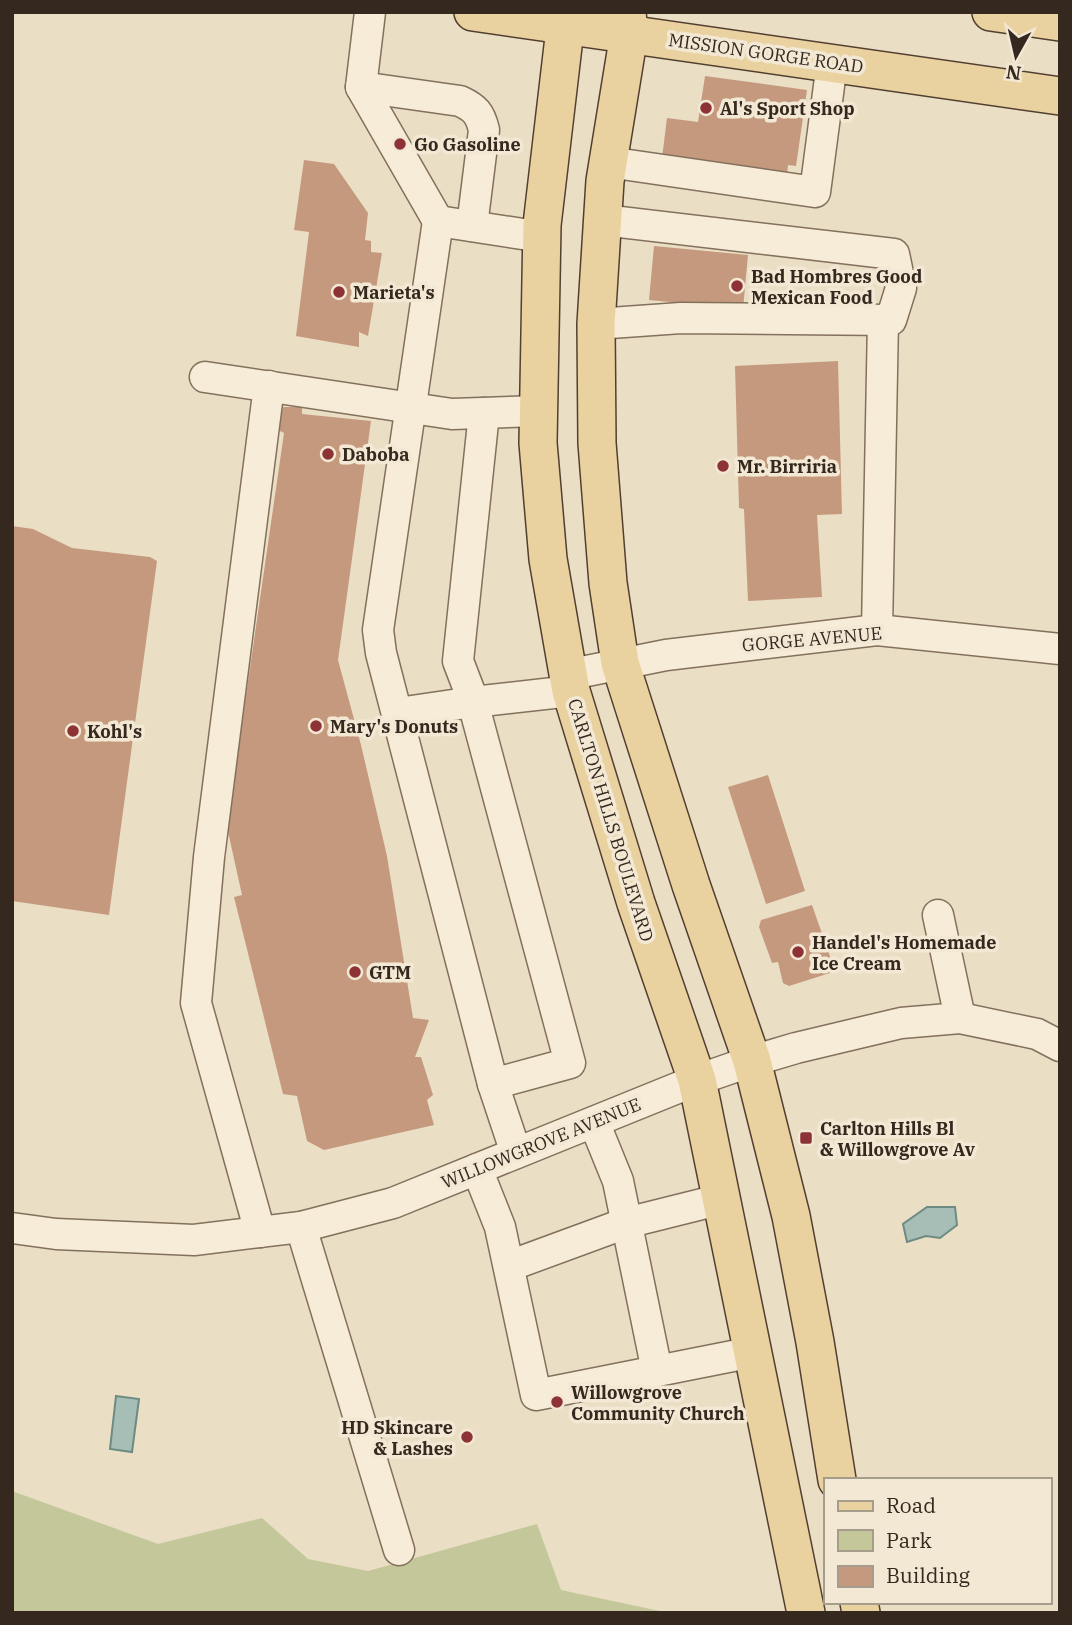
<svg xmlns="http://www.w3.org/2000/svg" width="1072" height="1625" viewBox="0 0 1072 1625" font-family="'IBM Plex Serif',serif">
  <style>
    .green { fill: #c3c79a }
    .water { fill: #a6beb6; stroke: #6e8b83; stroke-width: 2 }
    .building { fill: #c5997e }
    .lines { fill: none; stroke-linecap: round; stroke-linejoin: round }
    .minor-casing { stroke: #83705d; stroke-width: 33 }
    .major-casing { stroke: #523f30; stroke-width: 40 }
    .minor { stroke: #f6ecd7; stroke-width: 30 }
    .major { stroke: #ead1a0; stroke-width: 37 }
    .poi-dot { fill: #8d3235; stroke: #f2e8d4; stroke-width: 2.5 }
    .labels { text-anchor: middle; dominant-baseline: central; stroke-width: 7; stroke-linejoin: round; paint-order: stroke }
    .street-label { font-size: 18px; fill: #35291f; stroke: #f2e8d4 }
    .poi-label { font-size: 18px; font-weight: bold; fill: #35291f; stroke: #f2e8d4; text-anchor: start }
  </style>
  <rect width="100%" height="100%" fill="#eadec5"/>
  <!-- green -->
  <path class="green" d="M 12,1491 L 158,1544 L 262,1518 L 308,1559 L 368,1571 L 537,1524 L 561,1590 L 669,1613 L 12,1613 Z"/>
  <!-- water -->
  <g class="water">
    <path d="M 927,1207 L 955,1207 L 957,1225 L 940,1238 L 926,1236 L 907,1242 L 903,1224 Z"/>
    <path d="M 116,1396 L 139,1399 L 132,1452 L 110,1449 Z"/>
  </g>
  <!-- building -->
  <g class="building">
    <path d="M 705,76 L 807,90 L 796,166 L 788,165 L 787,175 L 662,158 L 667,118 L 698,122 Z"/>
    <path d="M 304,160 L 334,164 L 368,213 L 365,240 L 371,241 L 371,252 L 382,253 L 368,336 L 359,332 L 359,347 L 296,336 L 309,232 L 294,230 Z"/>
    <path d="M 654,246 L 748,255 L 743,309 L 649,300 Z"/>
    <path d="M 838,361 L 842,514 L 817,515 L 822,597 L 748,601 L 744,509 L 739,508 L 735,366 Z"/>
    <path d="M 283,407 L 302,407 L 302,414 L 371,421 L 338,660 L 361,745 L 387,856 L 413,1018 L 429,1020 L 415,1057 L 421,1057 L 433,1095 L 427,1100 L 434,1125 L 324,1150 L 307,1141 L 297,1096 L 283,1094 L 234,897 L 242,895 L 227,827 L 284,433 L 278,430 Z"/>
    <path d="M 12,526 L 33,529 L 72,548 L 150,557 L 157,561 L 109,915 L 12,901 Z"/>
    <path d="M 768,775 L 805,891 L 766,904 L 728,787 Z"/>
    <path d="M 812,905 L 833,965 L 830,973 L 789,986 L 783,983 L 778,962 L 772,963 L 759,927 L 761,920 Z"/>
  </g>
  <g class="lines">
    <defs>
      <g id="minor">
        <path d="M 370,12 L 361,87 L 438,221"/>
        <path d="M 361,87 L 460,101 C 475,108 480,113 484,130 L 472,226"/>
        <path d="M 608,162 L 815,192 L 832,63"/>
        <path d="M 596,324 L 681,318 L 891,320 L 901,288 L 894,254 L 603,220"/>
        <path d="M 205,377 L 452,414 L 539,411"/>
        <path d="M 484,413 L 458,661 L 471,695 L 570,1063 L 493,1084 L 381,653 L 378,630 L 438,221 L 542,237"/>
        <path d="M 877,630 L 883,320"/>
        <path d="M 567,675 L 666,655 L 877,630 L 1060,649"/>
        <path d="M 398,713 L 473,702 L 571,691"/>
        <path d="M 938,915 L 960,1018"/>
        <path d="M 493,1084 L 516,1153"/>
        <path d="M 594,1122 L 618,1181 L 657,1371"/>
        <path d="M 477,1169 L 500,1227 L 536,1395 L 753,1352"/>
        <path d="M 301,1227 L 399,1550"/>
        <path d="M 12,1228 L 56,1234 L 194,1240 L 301,1227 L 393,1203 L 697,1080 L 752,1061 L 796,1048 L 901,1023 L 960,1018 L 1037,1034 L 1060,1046"/>
        <path d="M 260,1232 L 196,1003 L 209,857 L 269,386"/>
        <path d="M 509,1266 L 626,1223 L 722,1199"/>
      </g>
      <g id="major">
        <path d="M 473,12 L 1060,96"/>
        <path d="M 567,12 L 542,225 L 538,443 L 548,559 L 571,691 L 636,903 L 697,1080 L 806,1613"/>
        <path d="M 627,12 L 629,34 L 605,181 L 596,324 L 597,443 L 608,583 L 620,663 L 691,885 L 752,1061 L 791,1216 L 815,1342 L 837,1480"/>
        <path d="M 991,12 L 1060,22"/>
        <path d="M 859,1602 L 861,1613"/>
      </g>
    </defs>
    <!-- minor casing -->
    <use href="#minor" class="minor-casing"/>
    <!-- major casing -->
    <use href="#major" class="major-casing"/>
    <!-- minor -->
    <use href="#minor" class="minor"/>
    <!-- major -->
    <use href="#major" class="major"/>
  </g>
  <!-- markers -->
  <g class="poi-dot">
    <circle cx="706" cy="108" r="7"/>
    <circle cx="400" cy="144" r="7"/>
    <circle cx="737" cy="286" r="7"/>
    <circle cx="339" cy="292" r="7"/>
    <circle cx="328" cy="454" r="7"/>
    <circle cx="723" cy="466" r="7"/>
    <circle cx="316" cy="726" r="7"/>
    <circle cx="73" cy="731" r="7"/>
    <circle cx="798" cy="952" r="7"/>
    <circle cx="355" cy="972" r="7"/>
    <rect x="799" y="1131" width="14" height="14" rx="3.5"/>
    <circle cx="557" cy="1402" r="7"/>
    <circle cx="467" cy="1437" r="7"/>
  </g>
  <g class="labels">
    <!-- street labels -->
    <g class="street-label">
      <text transform="translate(766 53) rotate(8)">MISSION GORGE ROAD</text>
      <text transform="translate(812 639) rotate(-5)">GORGE AVENUE</text>
      <text transform="translate(611 820) rotate(73)">CARLTON HILLS BOULEVARD</text>
      <text transform="translate(541 1143) rotate(-22)">WILLOWGROVE AVENUE</text>
    </g>
    <!-- poi labels -->
    <g class="poi-label">
      <text x="720" y="108">Al's Sport Shop</text>
      <text x="414" y="144">Go Gasoline</text>
      <text x="751" y="276">Bad Hombres Good<tspan x="751" dy="21">Mexican Food</tspan></text>
      <text x="353" y="292">Marieta's</text>
      <text x="342" y="454">Daboba</text>
      <text x="737" y="466">Mr. Birriria</text>
      <text x="330" y="726">Mary's Donuts</text>
      <text x="87" y="731">Kohl's</text>
      <text x="812" y="942">Handel's Homemade<tspan x="812" dy="21">Ice Cream</tspan></text>
      <text x="369" y="972">GTM</text>
      <text x="820" y="1128">Carlton Hills Bl<tspan x="820" dy="21">&amp; Willowgrove Av</tspan></text>
      <text x="571" y="1392">Willowgrove<tspan x="571" dy="21">Community Church</tspan></text>
      <text x="453" y="1427" text-anchor="end">HD Skincare<tspan x="453" dy="21">&amp; Lashes</tspan></text>
    </g>
  </g>
  <!-- border -->
  <rect width="1072" height="1625" fill="none" stroke="#35291f" stroke-width="28"/>
  <!-- legend -->
  <rect x="824" y="1478" width="228" height="126" fill="#f2e8d4" stroke="#a69c8c" stroke-width="2"/>
  <rect x="838" y="1501" width="35" height="10" fill="#ead1a0" stroke="#a69c8c" stroke-width="2"/>
  <text x="886" y="1513" font-size="21" fill="#35291f">Road</text>
  <rect x="838" y="1530" width="35" height="21" fill="#c3c79a" stroke="#a69c8c" stroke-width="2"/>
  <text x="886" y="1548" font-size="21" fill="#35291f">Park</text>
  <rect x="838" y="1566" width="35" height="21" fill="#c5997e" stroke="#a69c8c" stroke-width="2"/>
  <text x="886" y="1583" font-size="21" fill="#35291f">Building</text>
  <!-- north arrow -->
  <g transform="translate(1016 56) rotate(188)" stroke="#f2e8d4" stroke-width="5" paint-order="stroke">
  <path d="M0-5L12 26L0 18L-12 26Z" fill="#35291f"/>
  <text y="-10" font-size="19" font-weight="bold" text-anchor="middle" fill="#35291f">N</text>
  </g>
</svg>
